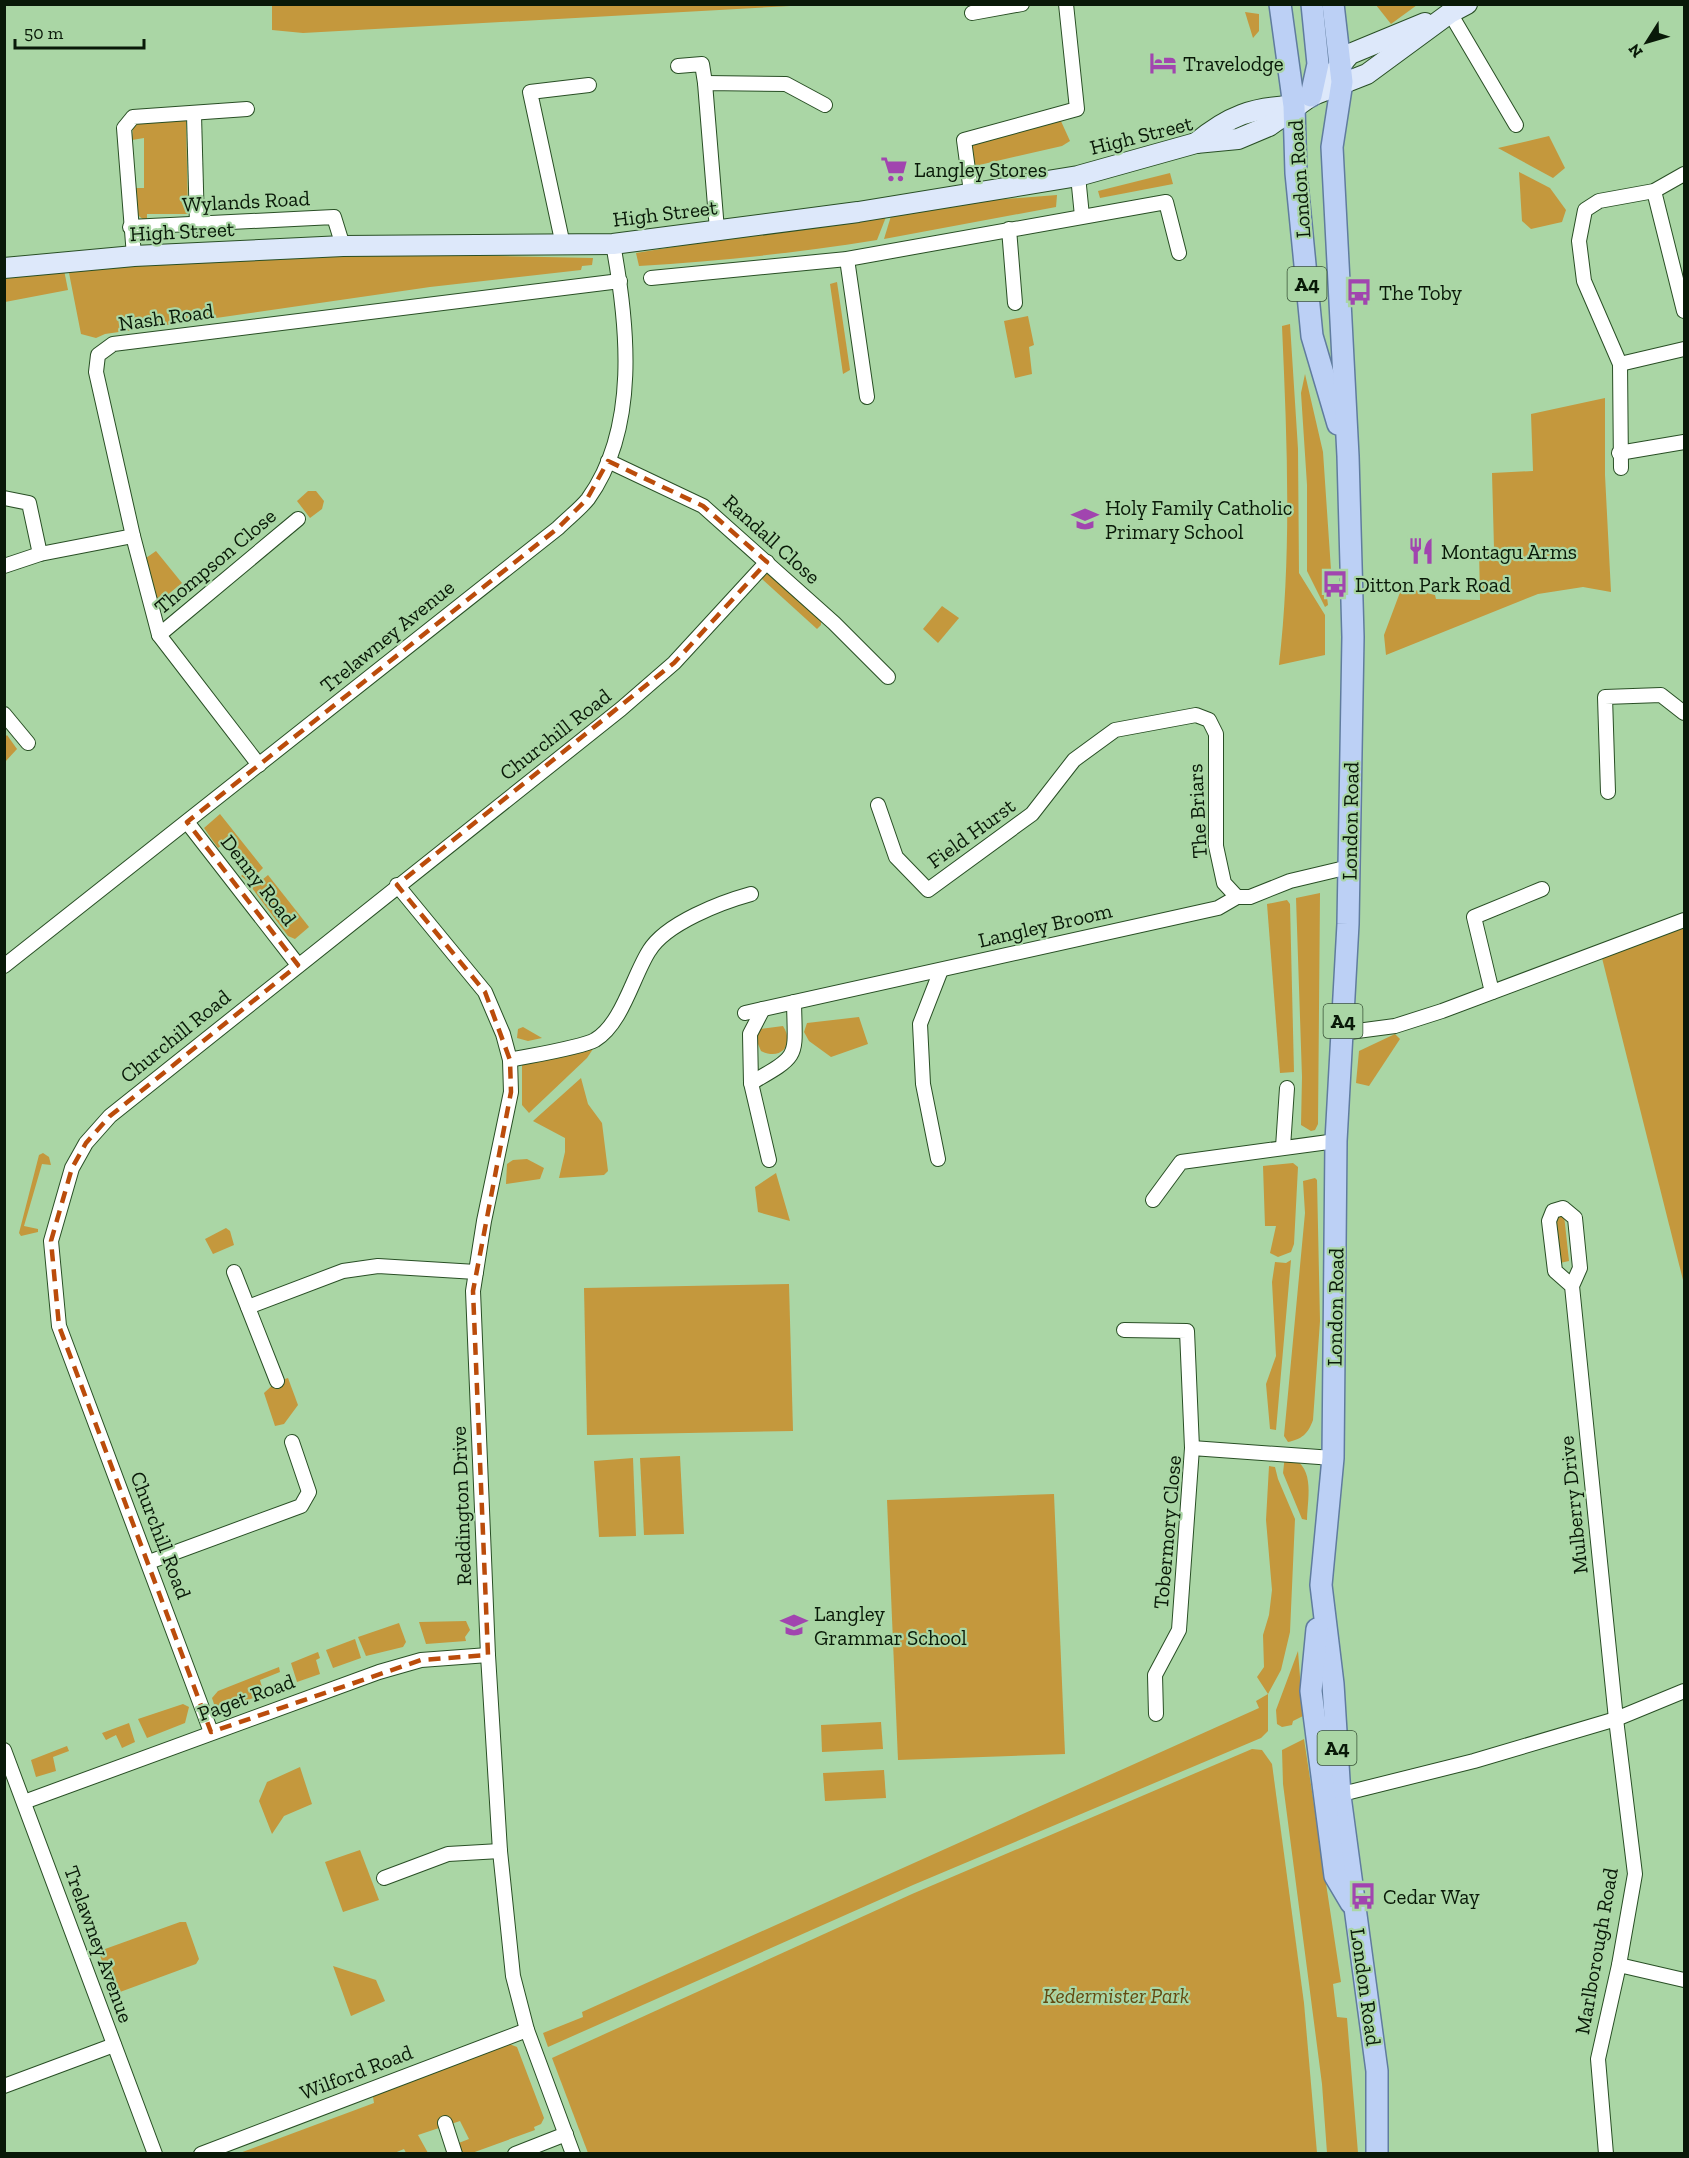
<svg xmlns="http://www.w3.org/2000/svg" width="1689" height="2158" viewBox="0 0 1689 2158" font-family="'Zilla Slab',serif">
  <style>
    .green { fill: #c4983d }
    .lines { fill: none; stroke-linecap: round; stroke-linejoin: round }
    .street-casing { stroke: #294f25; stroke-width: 16 }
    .secondary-casing { stroke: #294f25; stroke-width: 22 }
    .primary-casing { stroke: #607c9e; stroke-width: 24 }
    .street { stroke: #fff; stroke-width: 14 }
    .secondary { stroke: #dde8fa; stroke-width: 20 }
    .primary { stroke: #bcd0f5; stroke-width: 21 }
    .marked { fill: none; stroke: #bb4c0b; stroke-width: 4.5; stroke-dasharray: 12 8; stroke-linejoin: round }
    .labels { text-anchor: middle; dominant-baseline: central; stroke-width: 4.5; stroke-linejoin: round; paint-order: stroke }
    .shield { fill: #aad6a5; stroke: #395237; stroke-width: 1.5 }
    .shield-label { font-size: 20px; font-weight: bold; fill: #091908 }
    .poi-label { font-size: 21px; fill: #091908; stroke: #aad6a5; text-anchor: start }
    .street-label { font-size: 21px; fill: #091908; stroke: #aad6a5 }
    .park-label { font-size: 21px; font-style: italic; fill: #63490f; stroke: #aad6a5 }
  </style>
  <rect width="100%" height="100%" fill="#aad6a5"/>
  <!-- green -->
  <g class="green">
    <path d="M 272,5 L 272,4 L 809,5 L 303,33 L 272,30 Z"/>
    <path d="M 1376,5 L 1417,5 L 1391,24 Z"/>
    <path d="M 1245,12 L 1259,14 L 1259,31 L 1253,38 Z"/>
    <path d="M 178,114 L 186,121 L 188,214 L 147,214 L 147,221 C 132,215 133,203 131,188 L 144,188 L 144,138 L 132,140 L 133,127 L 148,116 Z"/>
    <path d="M 1060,119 L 1070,141 L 1062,146 L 975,166 L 971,150 L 977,137 Z"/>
    <path d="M 1549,136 L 1565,168 L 1553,178 L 1498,148 Z"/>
    <path d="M 1519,172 L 1550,188 L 1566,210 L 1562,222 L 1531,229 L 1522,221 Z"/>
    <path d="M 1170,173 L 1173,184 L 1100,198 L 1098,191 Z"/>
    <path d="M 1057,195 L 1056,207 L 884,239 L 891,216 L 953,203 Z"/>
    <path d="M 886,217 L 877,240 C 798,253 719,261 639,266 L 636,253 L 727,238 Z"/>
    <path d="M 405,254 L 593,258 L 592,265 L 582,266 L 581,270 L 430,287 L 105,334 L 96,338 L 81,334 L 69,273 L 71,269 L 268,258 Z"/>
    <path d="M 64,270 L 68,290 L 5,302 L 4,279 Z"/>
    <path d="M 837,282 L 850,370 L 843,374 L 830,284 Z"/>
    <path d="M 1028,316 L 1034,345 L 1029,347 L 1032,374 L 1015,378 L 1004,321 Z"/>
    <path d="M 1290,324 L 1298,449 L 1299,573 L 1325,615 L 1325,655 L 1279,665 C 1292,552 1287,440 1282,326 Z"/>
    <path d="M 1305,374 L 1323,452 L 1331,570 L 1324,574 L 1328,605 L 1325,607 L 1307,571 L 1307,485 L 1301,393 Z"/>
    <path d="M 1605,398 L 1605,475 L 1611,592 L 1583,587 L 1538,594 L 1386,655 L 1384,635 L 1402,587 L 1435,595 L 1436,599 L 1480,600 L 1479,549 L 1494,548 L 1492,473 L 1533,471 L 1531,414 Z"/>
    <path d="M 308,491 L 316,491 L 324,501 L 322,509 L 310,518 L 297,501 Z"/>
    <path d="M 156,551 L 182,583 L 160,601 L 160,607 L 157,605 L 146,558 Z"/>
    <path d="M 765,573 L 774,573 L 821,616 L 821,625 L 817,629 L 762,579 Z"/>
    <path d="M 942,606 L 959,618 L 938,643 L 923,629 Z"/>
    <path d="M 7,735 L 17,749 L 5,762 L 5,737 Z"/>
    <path d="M 220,814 L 263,868 L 249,882 L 241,876 L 251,867 L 230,839 L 218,848 L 204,828 Z"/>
    <path d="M 268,875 L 309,927 L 295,939 L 288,936 L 252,888 Z"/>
    <path d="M 1320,893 L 1318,1124 L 1315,1130 L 1311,1131 L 1301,1125 L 1302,1077 L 1296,898 Z"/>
    <path d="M 1287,900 L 1290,904 L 1294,1072 L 1280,1073 L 1267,904 Z"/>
    <path d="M 1684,927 L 1684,1284 L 1602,958 Z"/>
    <path d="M 859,1017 L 868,1044 L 831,1057 L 809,1041 L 804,1032 L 807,1023 Z"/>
    <path d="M 783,1026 C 795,1045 781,1061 761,1051 L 752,1030 Z"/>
    <path d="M 523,1027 L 542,1038 L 528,1041 L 517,1038 L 518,1029 Z"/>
    <path d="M 1395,1034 L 1400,1039 L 1369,1086 L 1356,1083 L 1359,1051 Z"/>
    <path d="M 595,1046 L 587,1058 L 529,1113 L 522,1105 L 522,1062 Z"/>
    <path d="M 581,1078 L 588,1104 L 602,1123 L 608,1171 L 604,1175 L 559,1178 L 565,1152 L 565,1138 L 533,1121 Z"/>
    <path d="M 43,1153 L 49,1157 L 51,1165 L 42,1164 L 24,1226 L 38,1229 L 38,1232 L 21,1236 L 19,1233 L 39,1155 Z"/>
    <path d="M 527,1159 L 544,1168 L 540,1179 L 506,1184 L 507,1164 L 513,1160 Z"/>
    <path d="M 1293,1163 L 1298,1167 L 1294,1244 L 1291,1252 L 1278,1257 L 1270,1253 L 1276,1226 L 1265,1226 L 1263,1166 Z"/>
    <path d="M 776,1173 L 790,1221 L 758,1212 L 755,1187 Z"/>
    <path d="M 1315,1178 L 1317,1180 L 1320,1321 L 1313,1420 C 1308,1434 1302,1439 1288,1442 L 1284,1436 L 1305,1213 L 1303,1181 Z"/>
    <path d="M 1564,1215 L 1569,1261 L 1560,1263 L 1555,1217 Z"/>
    <path d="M 226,1228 L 230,1231 L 234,1245 L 213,1254 L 205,1239 Z"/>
    <path d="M 1291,1260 L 1276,1430 L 1270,1429 L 1266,1384 L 1276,1356 L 1272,1282 L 1275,1262 L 1286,1263 Z"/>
    <path d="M 789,1284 L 793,1431 L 587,1435 L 584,1288 Z"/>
    <path d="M 288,1378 L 298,1405 L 284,1424 L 275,1426 L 264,1393 L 276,1382 Z"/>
    <path d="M 1285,1455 C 1316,1464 1308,1494 1307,1520 L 1302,1519 L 1283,1473 Z"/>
    <path d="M 680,1456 L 684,1534 L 644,1535 L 640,1458 Z"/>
    <path d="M 633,1458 L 636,1536 L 599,1537 L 594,1461 Z"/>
    <path d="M 1269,1466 L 1275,1467 L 1278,1479 L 1295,1519 L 1290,1632 L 1281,1670 L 1268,1694 L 1268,1731 L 1261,1738 L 913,1885 L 548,2047 L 543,2033 L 583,2017 L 582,2012 L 1259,1708 L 1256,1701 L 1268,1694 L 1257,1677 L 1264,1667 L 1263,1635 L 1269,1615 L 1272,1590 L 1266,1520 Z"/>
    <path d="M 1054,1494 L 1065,1754 L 898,1760 L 887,1500 Z"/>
    <path d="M 466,1621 L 470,1630 L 465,1637 L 466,1641 L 426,1644 L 419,1622 Z"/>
    <path d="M 399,1623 L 406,1642 L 403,1647 L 366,1656 L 358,1637 Z"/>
    <path d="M 355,1639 L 361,1658 L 333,1668 L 326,1650 Z"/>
    <path d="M 1298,1651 L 1303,1716 L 1293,1721 L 1292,1725 L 1282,1727 L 1277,1724 L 1276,1710 Z"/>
    <path d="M 318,1652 L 320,1658 L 316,1660 L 320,1674 L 297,1682 L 291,1663 Z"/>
    <path d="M 279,1667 L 280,1672 L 260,1680 L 264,1694 L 226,1708 L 225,1704 L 220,1706 L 214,1704 L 212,1698 L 218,1691 Z"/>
    <path d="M 183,1704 L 189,1707 L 185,1723 L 147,1738 L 138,1719 Z"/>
    <path d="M 881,1722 L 883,1749 L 822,1752 L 821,1725 Z"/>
    <path d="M 129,1723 L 135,1742 L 122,1748 L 116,1735 L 106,1740 L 102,1733 Z"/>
    <path d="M 1304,1739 L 1341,1982 L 1333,1984 L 1337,2017 L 1347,2018 L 1358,2153 L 1327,2153 L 1322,2084 L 1283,1784 L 1282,1750 Z"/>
    <path d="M 67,1746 L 69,1751 L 53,1757 L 56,1771 L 36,1777 L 31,1760 Z"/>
    <path d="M 1252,1749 L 1262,1750 L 1272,1764 L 1304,2003 L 1317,2153 L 588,2153 L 552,2058 L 912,1894 Z"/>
    <path d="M 300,1767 L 312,1804 L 284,1816 L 272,1834 L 259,1801 L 267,1782 Z"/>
    <path d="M 884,1770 L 886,1798 L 825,1801 L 823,1773 Z"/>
    <path d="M 360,1850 L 379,1900 L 343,1912 L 325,1862 Z"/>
    <path d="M 180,1922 L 186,1922 L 199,1959 L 196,1964 L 120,1992 L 114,1989 L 100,1956 L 105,1949 Z"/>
    <path d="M 333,1966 L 376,1980 L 385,2001 L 351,2016 Z"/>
    <path d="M 499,2040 L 517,2047 L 544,2118 L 541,2124 L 534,2127 L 535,2130 L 472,2153 L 462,2153 L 456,2144 L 469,2139 L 460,2121 L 418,2135 L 428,2153 L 406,2153 L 404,2149 L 392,2154 L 237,2154 L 374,2103 L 372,2091 Z"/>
  </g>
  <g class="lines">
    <defs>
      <g id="street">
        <path d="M 972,13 L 1022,4"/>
        <path d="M 1450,13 L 1516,125"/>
        <path d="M 678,66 L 702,64 L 705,83"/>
        <path d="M 194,115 L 197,225"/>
        <path d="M 1078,176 L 1082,216"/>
        <path d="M 1654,191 L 1684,311"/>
        <path d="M 971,192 L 964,140 L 1077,109 L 1066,4"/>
        <path d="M 130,227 L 334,217 L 343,246"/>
        <path d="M 1009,229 L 1015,303"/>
        <path d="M 717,230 L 705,83 L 786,84 L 825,105"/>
        <path d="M 563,245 L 530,92 L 589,85"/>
        <path d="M 134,256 L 124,128 L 133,117 L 247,109"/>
        <path d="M 847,259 L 867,397"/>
        <path d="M 651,278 L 847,259 L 1166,202 L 1179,253"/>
        <path d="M 1620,364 L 1684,349"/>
        <path d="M 1619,453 L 1684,442"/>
        <path d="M 608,461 L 703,506 L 834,623 L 888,677"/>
        <path d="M 1621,468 L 1620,364 L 1584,281 L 1579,241 L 1585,210 L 1599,201 L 1654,191 L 1684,174"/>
        <path d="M 4,498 L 29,503 L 40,554"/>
        <path d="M 4,566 L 40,554 L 133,536"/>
        <path d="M 159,635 L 298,519"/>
        <path d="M 4,714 L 28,743"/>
        <path d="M 259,765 L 159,635 L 133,536 L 96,372 L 98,355 L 113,344 L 620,281"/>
        <path d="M 1608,792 L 1605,697 L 1661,695 L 1684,713"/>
        <path d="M 878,805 L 896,857 L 928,890 L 1032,814 L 1074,760 L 1115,730 L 1196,715 L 1209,720 L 1216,734 L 1216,846 L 1224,883 L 1237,897"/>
        <path d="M 187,822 L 298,965"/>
        <path d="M 397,885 L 485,992 L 503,1034 L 510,1060 L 511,1092 L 484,1221 L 473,1291 L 488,1655 L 500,1851 L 513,1976 L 527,2030 L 573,2154"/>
        <path d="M 4,966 L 558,528 C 568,518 580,509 588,499 C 639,428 628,325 613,244"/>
        <path d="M 1492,992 L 1474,917 L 1542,889"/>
        <path d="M 763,1009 L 750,1034 L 751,1083 L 769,1160"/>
        <path d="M 745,1013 L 1218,908 L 1237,897 L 1250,897 L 1290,881 L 1349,867"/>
        <path d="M 1342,1033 L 1395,1026 L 1442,1011 L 1684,920"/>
        <path d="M 510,1060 C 528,1056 580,1048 595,1040 C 622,1024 633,976 649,951 C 666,923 722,902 751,894"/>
        <path d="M 751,1083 C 801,1054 795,1059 794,1002"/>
        <path d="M 1283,1147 L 1287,1088"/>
        <path d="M 938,1159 L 923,1084 L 920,1024 L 941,970"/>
        <path d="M 1153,1200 L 1181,1162 L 1336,1141"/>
        <path d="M 234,1272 L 277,1381"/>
        <path d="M 1572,1286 L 1580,1268 L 1575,1218 L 1563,1208 L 1553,1211 L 1549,1221 L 1555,1271 L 1572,1286 L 1616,1719 L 1635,1874 L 1619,1965 L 1598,2059 L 1606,2154"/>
        <path d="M 248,1307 L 343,1271 L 378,1266 L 476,1272"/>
        <path d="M 1124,1330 L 1187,1331 L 1192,1448"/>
        <path d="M 149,1562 L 301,1506 L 309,1492 L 292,1442"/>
        <path d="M 1156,1714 L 1155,1675 L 1179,1630 L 1192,1448 L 1333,1458"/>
        <path d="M 211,1732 L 59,1326 L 51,1241 L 72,1168 L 86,1143 L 110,1116 L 621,709 L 674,663 L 767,562"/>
        <path d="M 4,1750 L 155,2154"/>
        <path d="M 1334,1796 L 1474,1761 L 1616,1719 L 1684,1691"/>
        <path d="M 24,1802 L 379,1672 L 421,1660 L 488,1655"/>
        <path d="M 384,1878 L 448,1854 L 500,1851"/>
        <path d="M 1619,1965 L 1684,1980"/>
        <path d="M 4,2086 L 114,2045"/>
        <path d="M 445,2123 L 455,2154"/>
        <path d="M 201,2154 L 527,2030"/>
        <path d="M 515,2154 L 566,2134"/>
      </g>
      <g id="secondary">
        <path d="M 1332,75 L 1350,54 L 1425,23"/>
        <path d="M 1196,143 C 1228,116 1253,107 1294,106"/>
        <path d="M 4,268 L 134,256 L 343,246 L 613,244 L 858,212 L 1078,176 L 1196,143 L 1238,139 L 1269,126 L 1311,96 L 1367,74 L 1450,13 L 1467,4"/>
      </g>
      <g id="primary">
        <path d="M 1280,4 L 1294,106 L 1296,173 L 1312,336 L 1338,424"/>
        <path d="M 1333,4 L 1342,82 L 1332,147 L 1348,456 L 1353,637 L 1348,924 L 1336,1141 L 1333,1458 L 1321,1585 L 1333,1684 L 1340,1796 L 1377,2071 L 1377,2154"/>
        <path d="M 1311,96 L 1318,64 L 1312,4"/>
        <path d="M 1317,1629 L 1311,1691 L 1335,1876 L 1351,1903"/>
      </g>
    </defs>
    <!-- street casing -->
    <use href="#street" class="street-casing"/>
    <!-- secondary casing -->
    <use href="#secondary" class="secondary-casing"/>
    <!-- primary casing -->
    <use href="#primary" class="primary-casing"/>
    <!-- street -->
    <use href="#street" class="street"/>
    <!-- secondary -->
    <use href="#secondary" class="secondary"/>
    <!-- primary -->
    <use href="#primary" class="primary"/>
  </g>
  <!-- marked area -->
  <path class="marked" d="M 608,461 L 703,506 L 767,562 L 674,663 L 397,885 L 485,992 L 510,1060 L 511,1092 L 473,1291 L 488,1655 L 421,1660 L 211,1732 L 59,1326 L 51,1241 L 72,1168 L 86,1143 L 110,1116 L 298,965 L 187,822 L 558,528 L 587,499 Z"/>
  <!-- icons -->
  <defs>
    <symbol id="hotel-bare" viewBox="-9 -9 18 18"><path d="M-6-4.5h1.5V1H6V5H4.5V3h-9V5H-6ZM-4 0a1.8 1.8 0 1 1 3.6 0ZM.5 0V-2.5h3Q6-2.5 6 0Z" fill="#a145af" stroke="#aad6a5" stroke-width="2.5" paint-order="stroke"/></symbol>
    <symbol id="supermarket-bare" viewBox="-9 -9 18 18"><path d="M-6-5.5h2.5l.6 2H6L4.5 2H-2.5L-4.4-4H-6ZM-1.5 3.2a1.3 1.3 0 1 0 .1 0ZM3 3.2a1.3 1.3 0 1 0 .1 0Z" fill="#a145af" stroke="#aad6a5" stroke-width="2.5" paint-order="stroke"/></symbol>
    <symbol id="bus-bare" viewBox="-9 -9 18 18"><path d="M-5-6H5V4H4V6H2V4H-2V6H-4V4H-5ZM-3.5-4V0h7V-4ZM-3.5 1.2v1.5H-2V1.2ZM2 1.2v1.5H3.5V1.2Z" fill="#a145af" stroke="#aad6a5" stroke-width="2.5" paint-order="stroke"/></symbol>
    <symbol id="school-bare" viewBox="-9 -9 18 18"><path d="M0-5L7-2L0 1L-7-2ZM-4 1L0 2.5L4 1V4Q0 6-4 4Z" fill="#a145af" stroke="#aad6a5" stroke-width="2.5" paint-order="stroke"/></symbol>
    <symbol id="restaurant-bare" viewBox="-9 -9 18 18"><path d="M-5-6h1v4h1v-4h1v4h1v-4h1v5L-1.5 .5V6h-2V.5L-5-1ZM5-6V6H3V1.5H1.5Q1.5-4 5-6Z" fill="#a145af" stroke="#aad6a5" stroke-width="2.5" paint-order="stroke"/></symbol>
  </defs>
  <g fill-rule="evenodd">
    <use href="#hotel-bare" x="1144" y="44" width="38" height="38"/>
    <use href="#supermarket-bare" x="875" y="150" width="38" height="38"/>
    <use href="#bus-bare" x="1340" y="273" width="38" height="38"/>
    <use href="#school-bare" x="1066" y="500" width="38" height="38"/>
    <use href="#restaurant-bare" x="1402" y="532" width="38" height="38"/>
    <use href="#bus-bare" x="1316" y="565" width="38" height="38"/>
    <use href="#school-bare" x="775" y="1606" width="38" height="38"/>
    <use href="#bus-bare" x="1344" y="1877" width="38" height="38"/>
  </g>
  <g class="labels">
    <!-- shield labels -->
    <g class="shield">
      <rect x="1287.5" y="267" width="39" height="34" rx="4.5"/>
      <rect x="1323.5" y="1004" width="39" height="34" rx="4.5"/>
      <rect x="1317.5" y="1731" width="39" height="34" rx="4.5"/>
    </g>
    <g class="shield-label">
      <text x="1307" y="284">A4</text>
      <text x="1343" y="1021">A4</text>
      <text x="1337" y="1748">A4</text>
    </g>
    <!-- poi labels -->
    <g class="poi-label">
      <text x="1183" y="63">Travelodge</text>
      <text x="914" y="169">Langley Stores</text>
      <text x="1379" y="292">The Toby</text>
      <text x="1105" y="507">Holy Family Catholic<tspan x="1105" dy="24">Primary School</tspan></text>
      <text x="1441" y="551">Montagu Arms</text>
      <text x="1355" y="584">Ditton Park Road</text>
      <text x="814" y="1613">Langley<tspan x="814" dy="24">Grammar School</tspan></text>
      <text x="1383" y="1896">Cedar Way</text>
    </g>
    <!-- street labels -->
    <g class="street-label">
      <text transform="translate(1141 135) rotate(-14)">High Street</text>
      <text transform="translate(1299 179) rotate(-94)">London Road</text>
      <text transform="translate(246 201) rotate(-3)">Wylands Road</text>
      <text transform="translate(665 213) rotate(-7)">High Street</text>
      <text transform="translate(182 231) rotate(-3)">High Street</text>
      <text transform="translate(166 317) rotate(-8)">Nash Road</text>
      <text transform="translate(772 539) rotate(42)">Randall Close</text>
      <text transform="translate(215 561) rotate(-40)">Thompson Close</text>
      <text transform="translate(387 636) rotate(-39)">Trelawney Avenue</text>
      <text transform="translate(555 734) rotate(-38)">Churchill Road</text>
      <text transform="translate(1197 811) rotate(-93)">The Briars</text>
      <text transform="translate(1350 821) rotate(-89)">London Road</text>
      <text transform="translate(971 833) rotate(-36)">Field Hurst</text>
      <text transform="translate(259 880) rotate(52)">Denny Road</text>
      <text transform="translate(1045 925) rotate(-13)">Langley Broom</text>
      <text transform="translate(175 1036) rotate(-39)">Churchill Road</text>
      <text transform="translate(1335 1307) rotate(-89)">London Road</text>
      <text transform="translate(1573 1505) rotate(-96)">Mulberry Drive</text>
      <text transform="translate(461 1506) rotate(-92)">Reddington Drive</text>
      <text transform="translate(1167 1532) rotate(-85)">Tobermory Close</text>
      <text transform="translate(161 1535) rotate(69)">Churchill Road</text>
      <text transform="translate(246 1697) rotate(-20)">Paget Road</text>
      <text transform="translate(99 1944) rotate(70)">Trelawney Avenue</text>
      <text transform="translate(1596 1951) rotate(-80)">Marlborough Road</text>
      <text transform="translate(1366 1987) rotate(82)">London Road</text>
      <text transform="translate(356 2072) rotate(-21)">Wilford Road</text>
    </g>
    <!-- park labels -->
    <g class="park-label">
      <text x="1116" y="1995">Kedermister Park</text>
    </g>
  </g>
  <!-- border -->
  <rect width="1689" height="2158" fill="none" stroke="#091908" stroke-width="12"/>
  <!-- north arrow -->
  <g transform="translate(1647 42) rotate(233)" stroke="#aad6a5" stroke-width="4.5" paint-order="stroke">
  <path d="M0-4.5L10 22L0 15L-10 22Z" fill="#091908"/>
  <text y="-9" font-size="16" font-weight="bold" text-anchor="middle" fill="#091908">N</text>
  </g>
  <!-- scale -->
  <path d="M15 39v9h129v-9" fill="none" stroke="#091908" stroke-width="3"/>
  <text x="24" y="39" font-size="18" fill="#091908" stroke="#aad6a5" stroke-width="4.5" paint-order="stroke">50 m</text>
</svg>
